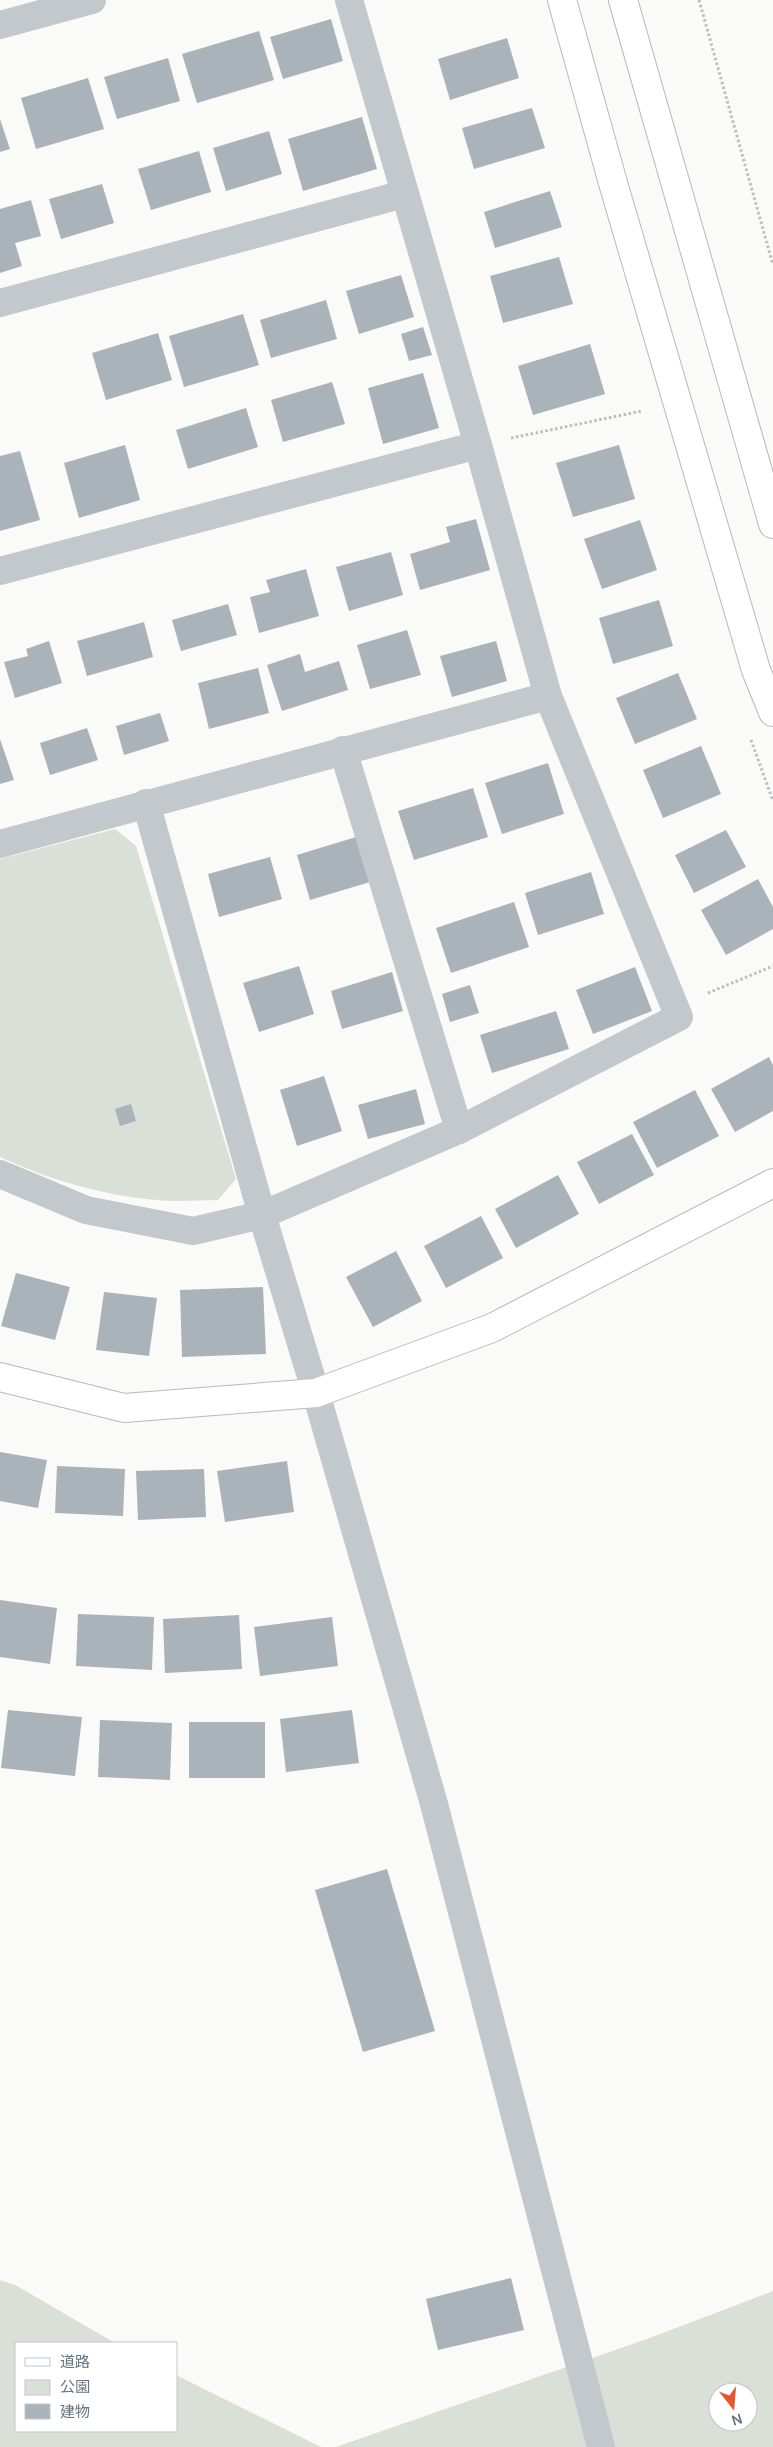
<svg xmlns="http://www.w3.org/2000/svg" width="773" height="2447" viewBox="0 0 773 2447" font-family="Manrope,'Noto Sans JP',sans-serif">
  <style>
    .green { fill: #dadfd7; fill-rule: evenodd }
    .building { fill: #aab3b9 }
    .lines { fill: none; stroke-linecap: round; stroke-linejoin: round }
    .secondary-casing { stroke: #b3babf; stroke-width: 30 }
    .path { stroke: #bbbfc2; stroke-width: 3; stroke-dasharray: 2.5 2.5; stroke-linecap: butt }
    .street { stroke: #c3c8cc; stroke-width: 28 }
    .secondary { stroke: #fff; stroke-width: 28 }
  </style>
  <rect width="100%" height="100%" fill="#fafaf8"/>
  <!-- green -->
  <g class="green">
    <path d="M 115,829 L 136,846 L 236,1179 L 218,1200 C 198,1200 176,1202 156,1200 C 101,1195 50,1180 0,1157 L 0,859 Z"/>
    <path d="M 0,2280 L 17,2286 L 115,2343 L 16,2343 L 16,2431 L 176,2431 L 176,2375 L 321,2447 L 0,2447 Z"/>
    <path d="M 773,2291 L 773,2447 L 336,2447 L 647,2339 ZM 718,2392 L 748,2392 L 748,2422 L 718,2422 Z"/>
  </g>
  <!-- building -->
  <g class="building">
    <path d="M 331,19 L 343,61 L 283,79 L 270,37 Z"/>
    <path d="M 259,31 L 274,80 L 197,103 L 182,54 Z"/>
    <path d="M 507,38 L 519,78 L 450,100 L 438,59 Z"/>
    <path d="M 168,58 L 180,101 L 117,119 L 104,77 Z"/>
    <path d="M 88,78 L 104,129 L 36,149 L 21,98 Z"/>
    <path d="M 532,108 L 545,148 L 474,169 L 462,128 Z"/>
    <path d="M 362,117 L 377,169 L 303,191 L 288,139 Z"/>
    <path d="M 0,119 L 10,149 L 0,152 Z"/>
    <path d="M 269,131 L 282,174 L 226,191 L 213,148 Z"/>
    <path d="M 199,151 L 211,192 L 151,210 L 138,169 Z"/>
    <path d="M 102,184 L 114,223 L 61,239 L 49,199 Z"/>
    <path d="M 550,191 L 562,227 L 495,248 L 484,212 Z"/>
    <path d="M 31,200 L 41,236 L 15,243 L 22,266 L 0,273 L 0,209 Z"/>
    <path d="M 559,257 L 573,304 L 503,323 L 490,276 Z"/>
    <path d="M 401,275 L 414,317 L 359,334 L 346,291 Z"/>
    <path d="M 326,300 L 337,339 L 271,358 L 260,320 Z"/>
    <path d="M 243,314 L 259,365 L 184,387 L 169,336 Z"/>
    <path d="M 423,327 L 432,355 L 409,361 L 401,334 Z"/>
    <path d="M 158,333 L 172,380 L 106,400 L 92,353 Z"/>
    <path d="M 590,344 L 605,394 L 533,415 L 518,366 Z"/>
    <path d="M 423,373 L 439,428 L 383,444 L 368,388 Z"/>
    <path d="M 332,382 L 345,424 L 283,442 L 271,400 Z"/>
    <path d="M 246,408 L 258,447 L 188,469 L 176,430 Z"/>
    <path d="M 125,445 L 140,500 L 79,518 L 64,463 Z"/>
    <path d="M 619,445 L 635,499 L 573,517 L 556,463 Z"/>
    <path d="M 20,451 L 40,520 L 0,531 L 0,456 Z"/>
    <path d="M 476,519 L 490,570 L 420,590 L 410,554 L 450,542 L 446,527 Z"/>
    <path d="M 640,520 L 657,570 L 602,589 L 584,539 Z"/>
    <path d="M 391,552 L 403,595 L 349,611 L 336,567 Z"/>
    <path d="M 306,569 L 319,616 L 259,633 L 250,597 L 270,592 L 266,580 Z"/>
    <path d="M 659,600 L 673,646 L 613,664 L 599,618 Z"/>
    <path d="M 228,604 L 237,635 L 181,651 L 172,620 Z"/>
    <path d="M 144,622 L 153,657 L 87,676 L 77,641 Z"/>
    <path d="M 407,630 L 421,675 L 370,689 L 357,645 Z"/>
    <path d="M 49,641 L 62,683 L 15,698 L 4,662 L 28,656 L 26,649 Z"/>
    <path d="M 496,641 L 507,681 L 452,697 L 440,656 Z"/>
    <path d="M 300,654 L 305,672 L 339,661 L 348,690 L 282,711 L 267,665 Z"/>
    <path d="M 258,668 L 269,713 L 209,729 L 198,683 Z"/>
    <path d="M 678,673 L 697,719 L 635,744 L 616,698 Z"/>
    <path d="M 160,713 L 169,741 L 124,755 L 116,726 Z"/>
    <path d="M 87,728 L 98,760 L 50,775 L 40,743 Z"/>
    <path d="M 0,739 L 14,780 L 0,784 Z"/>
    <path d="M 701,746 L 721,794 L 663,818 L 643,770 Z"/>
    <path d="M 548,763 L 564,814 L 502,834 L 485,783 Z"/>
    <path d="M 473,788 L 488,837 L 414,860 L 398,811 Z"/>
    <path d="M 726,830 L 746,867 L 694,893 L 675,855 Z"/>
    <path d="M 356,837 L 370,882 L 310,900 L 297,855 Z"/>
    <path d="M 270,857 L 282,899 L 219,917 L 208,874 Z"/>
    <path d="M 591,872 L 604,914 L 538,935 L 525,893 Z"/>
    <path d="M 758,879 L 773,907 L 773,929 L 726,955 L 701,910 Z"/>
    <path d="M 514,902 L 529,947 L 451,973 L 436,928 Z"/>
    <path d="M 299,966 L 314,1014 L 259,1032 L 243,983 Z"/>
    <path d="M 635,967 L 652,1011 L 593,1034 L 576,990 Z"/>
    <path d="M 392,972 L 403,1011 L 342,1029 L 331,991 Z"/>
    <path d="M 470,985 L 479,1013 L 450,1022 L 442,994 Z"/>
    <path d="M 556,1011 L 569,1049 L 492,1073 L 480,1035 Z"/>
    <path d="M 769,1057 L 773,1065 L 773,1111 L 735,1132 L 711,1089 Z"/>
    <path d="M 324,1076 L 342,1131 L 297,1146 L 280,1090 Z"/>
    <path d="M 416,1089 L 425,1124 L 368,1139 L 358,1105 Z"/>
    <path d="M 695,1090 L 719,1136 L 657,1168 L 633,1122 Z"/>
    <path d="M 131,1104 L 136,1121 L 120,1126 L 115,1109 Z"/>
    <path d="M 632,1134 L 654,1175 L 599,1204 L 577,1162 Z"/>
    <path d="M 558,1175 L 579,1214 L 516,1248 L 495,1209 Z"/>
    <path d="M 481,1216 L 503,1258 L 446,1288 L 424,1246 Z"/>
    <path d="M 396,1251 L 422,1301 L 373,1327 L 346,1277 Z"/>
    <path d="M 16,1273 L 70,1287 L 55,1340 L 1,1326 Z"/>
    <path d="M 263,1287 L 266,1354 L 182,1357 L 180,1290 Z"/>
    <path d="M 104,1292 L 157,1298 L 149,1356 L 96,1350 Z"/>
    <path d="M 0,1452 L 47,1460 L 38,1508 L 0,1501 Z"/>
    <path d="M 287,1461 L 294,1512 L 225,1522 L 217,1471 Z"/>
    <path d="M 57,1466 L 125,1469 L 123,1516 L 55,1513 Z"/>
    <path d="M 204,1469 L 206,1517 L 138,1520 L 136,1471 Z"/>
    <path d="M 0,1600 L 57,1608 L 50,1664 L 0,1657 Z"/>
    <path d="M 78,1614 L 154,1617 L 152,1670 L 76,1666 Z"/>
    <path d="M 239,1615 L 242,1669 L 165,1673 L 163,1619 Z"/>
    <path d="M 332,1617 L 338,1666 L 260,1676 L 254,1627 Z"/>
    <path d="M 8,1710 L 82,1717 L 75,1776 L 1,1768 Z"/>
    <path d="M 352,1710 L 359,1763 L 286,1772 L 280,1719 Z"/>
    <path d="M 100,1720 L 172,1723 L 170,1780 L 98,1777 Z"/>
    <rect x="189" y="1722" width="76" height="56"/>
    <path d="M 387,1869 L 435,2031 L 363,2052 L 315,1890 Z"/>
    <path d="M 511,2278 L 524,2330 L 438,2350 L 426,2299 Z"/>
  </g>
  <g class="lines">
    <defs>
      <g id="secondary">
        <path d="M 562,0 L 613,183 L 756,670 L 773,712"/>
        <path d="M 623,0 L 773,524"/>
        <path d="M 0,1377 L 124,1408 L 316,1393 L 492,1328 L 773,1183"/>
      </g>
    </defs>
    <!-- secondary casing -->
    <use href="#secondary" class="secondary-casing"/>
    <!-- path -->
    <g class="path">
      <path d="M 699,0 L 773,265"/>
      <path d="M 511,438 L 642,411"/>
      <path d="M 751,740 L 773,801"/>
      <path d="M 708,993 L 773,966"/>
    </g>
    <!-- street -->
    <g class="street">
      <path d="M 0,25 L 92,0"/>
      <path d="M 0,303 L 404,194"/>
      <path d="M 0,571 L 478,445"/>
      <path d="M 343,750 L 459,1130"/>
      <path d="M 146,803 L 262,1215 L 316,1393 L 434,1804 L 601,2447"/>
      <path d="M 0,844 L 548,696"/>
      <path d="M 0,1174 L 86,1210 L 193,1231 L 262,1215 L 459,1130 L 679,1017 L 548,696 L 478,445 L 349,0"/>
    </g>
    <!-- secondary -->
    <use href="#secondary" class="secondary"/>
  </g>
  <!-- legend -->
  <rect x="15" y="2342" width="162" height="90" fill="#ffffff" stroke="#c1c8cd"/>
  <rect x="25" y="2358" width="25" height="8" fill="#ffffff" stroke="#c1c8cd"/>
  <text x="60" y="2367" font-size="15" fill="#657683">道路</text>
  <rect x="25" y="2380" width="25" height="15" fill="#dadfd7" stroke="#c1c8cd"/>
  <text x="60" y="2392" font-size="15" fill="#657683">公園</text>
  <rect x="25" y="2404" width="25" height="15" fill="#aab3b9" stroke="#c1c8cd"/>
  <text x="60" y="2417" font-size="15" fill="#657683">建物</text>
  <!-- north arrow -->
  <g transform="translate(733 2407) rotate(163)"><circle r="24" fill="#ffffff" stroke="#c1c8cd"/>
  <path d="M0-4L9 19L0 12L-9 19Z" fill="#e4572e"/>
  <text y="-8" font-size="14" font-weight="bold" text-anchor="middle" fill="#657683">N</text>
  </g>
</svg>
